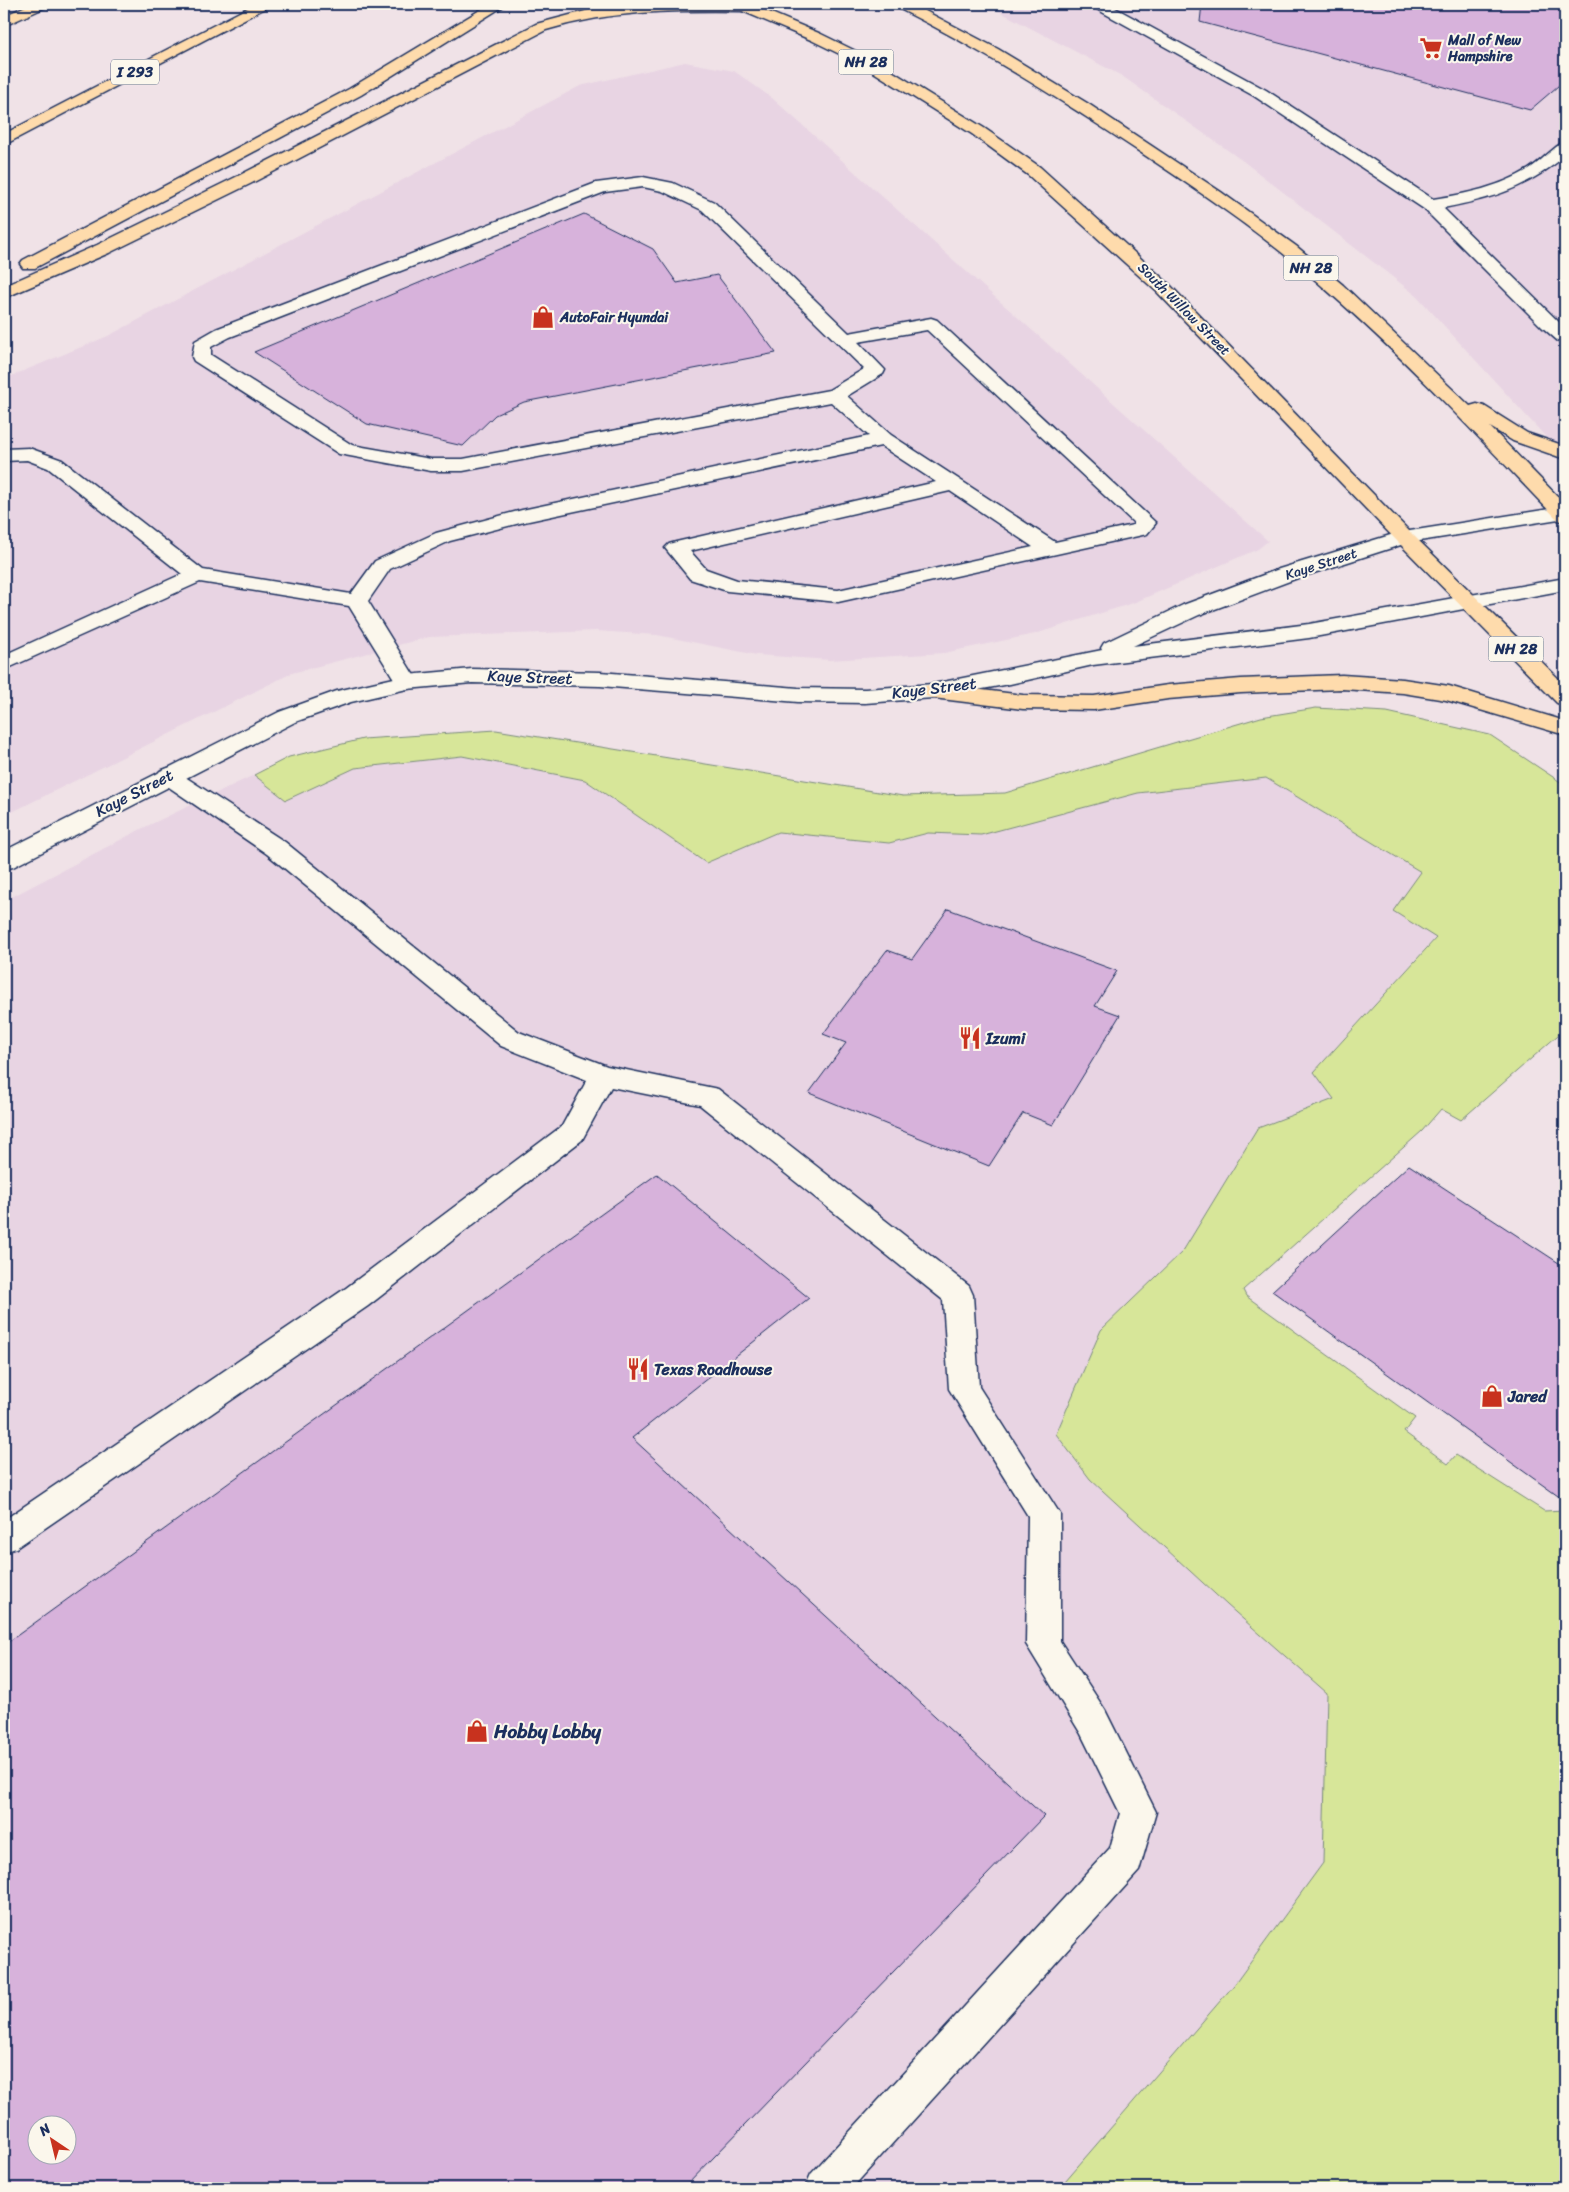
<svg xmlns="http://www.w3.org/2000/svg" width="1569" height="2192" viewBox="0 0 1569 2192" font-family="Sriracha,sans-serif">
  <style>
    .built { fill: #e8d4e3; fill-rule: evenodd }
    .green { fill: #d7e699; stroke: #798a7c }
    .building { fill: #d7b2db; stroke: #1b2f5e; fill-rule: evenodd }
    .lines { fill: none; stroke-linecap: round; stroke-linejoin: round }
    .service-casing { stroke: #1b2f5e; stroke-width: 3 }
    .minor-casing { stroke: #1b2f5e; stroke-width: 3 }
    .primary-casing { stroke: #1b2f5e; stroke-width: 3 }
    .motorway-casing { stroke: #1b2f5e; stroke-width: 3 }
    .service { fill: #fbf7ec; fill-rule: evenodd }
    .minor { fill: #fbf7ec; fill-rule: evenodd }
    .primary { fill: #fedbac; fill-rule: evenodd }
    .motorway { fill: #fedbac; fill-rule: evenodd }
    .labels { text-anchor: middle; dominant-baseline: central; stroke-width: 4; stroke-linejoin: round; paint-order: stroke }
    .far-poi-label { font-size: 14px; font-weight: bold; fill: #1b2f5e; stroke: #fbf7ec; text-anchor: start }
    .far-street-label { font-size: 14px; fill: #1b2f5e; stroke: #fbf7ec }
    .shield { fill: #fbf7ec; stroke: #5e6b89; stroke-width: 1 }
    .shield-label { font-size: 15px; font-weight: bold; fill: #1b2f5e }
    .street-label { font-size: 16px; fill: #1b2f5e; stroke: #fbf7ec }
    .poi-label { font-size: 16px; font-weight: bold; fill: #1b2f5e; stroke: #fbf7ec; text-anchor: start }
    .near-poi-label { font-size: 19px; font-weight: bold; fill: #1b2f5e; stroke: #fbf7ec; text-anchor: start }
  </style>
  <rect width="100%" height="100%" fill="#f0e2e7"/>
  <filter id="ink" filterUnits="userSpaceOnUse"><feTurbulence type="fractalNoise" baseFrequency=".02" numOctaves="2"/><feDisplacementMap in="SourceGraphic" scale="10" xChannelSelector="R" yChannelSelector="G"/><feConvolveMatrix kernelMatrix="1 2 1 2 8 2 1 2 1" color-interpolation-filters="sRGB"/></filter>
  <g filter="url(#ink)">
    <!-- built -->
    <g class="built">
      <path d="M 985,4 L 1565,4 L 1565,458 L 1417,296 L 1243,161 L 1122,76 Z"/>
      <path d="M 685,62 L 734,71 L 772,98 L 1268,541 L 1258,549 L 1133,603 L 1035,634 L 944,653 L 830,660 L 757,655 L 657,635 L 596,631 L 429,637 L 292,673 L 4,816 L 4,379 L 108,336 L 580,86 Z"/>
      <path d="M 462,756 L 585,780 L 706,863 L 778,832 L 889,843 L 928,833 L 980,835 L 1138,793 L 1266,778 L 1422,872 L 1436,937 L 1314,1072 L 1334,1099 L 1258,1128 L 1183,1251 L 1101,1330 L 1056,1434 L 1090,1479 L 1227,1605 L 1327,1693 L 1323,1863 L 1234,1985 L 1059,2188 L 4,2188 L 4,901 L 143,828 L 254,775 L 287,800 L 355,768 ZM 38,2124 L 68,2124 L 68,2154 L 38,2154 Z"/>
    </g>
    <!-- green -->
    <path class="green" d="M 1316,708 L 1387,712 L 1490,735 L 1565,785 L 1565,1029 L 1461,1120 L 1441,1109 L 1422,1131 L 1243,1290 L 1246,1296 L 1415,1418 L 1404,1432 L 1448,1464 L 1456,1455 L 1544,1511 L 1565,1510 L 1565,2188 L 1059,2188 L 1234,1985 L 1323,1863 L 1327,1693 L 1227,1605 L 1090,1479 L 1056,1434 L 1101,1330 L 1183,1251 L 1258,1128 L 1334,1099 L 1314,1072 L 1436,938 L 1393,911 L 1421,872 L 1266,778 L 1138,793 L 981,835 L 928,833 L 889,843 L 778,832 L 706,863 L 585,780 L 462,756 L 355,768 L 286,800 L 254,775 L 289,757 L 363,739 L 496,730 L 903,796 L 1005,793 L 1261,717 Z"/>
    <!-- building -->
    <g class="building">
      <path d="M 1202,4 L 1565,4 L 1565,80 L 1530,110 L 1200,22 Z"/>
      <path d="M 584,214 L 653,249 L 677,283 L 717,275 L 776,353 L 524,402 L 495,415 L 463,446 L 367,424 L 254,352 Z"/>
      <path d="M 948,909 L 1117,971 L 1095,1006 L 1120,1015 L 1053,1125 L 1023,1113 L 989,1166 L 809,1093 L 846,1043 L 823,1034 L 887,950 L 912,959 Z"/>
      <path d="M 1409,1165 L 1565,1267 L 1565,1501 L 1272,1291 Z"/>
      <path d="M 657,1174 L 809,1298 L 632,1438 L 1044,1816 L 684,2188 L 4,2188 L 4,1645 ZM 38,2124 L 68,2124 L 68,2154 L 38,2154 Z"/>
    </g>
    <g class="lines">
      <defs>
        <g id="service">
          <path d="M 1091,4 L 1108,4 L 1266,90 L 1433,199 C 1466,194 1500,187 1529,169 C 1540,162 1549,152 1559,145 L 1565,143 L 1565,156 C 1524,189 1494,198 1443,208 L 1565,328 L 1565,342 L 1558,341 L 1542,327 L 1424,209 L 1254,96 L 1093,7 Z"/>
          <path d="M 643,177 L 673,183 L 714,202 L 849,333 L 931,318 L 937,320 L 1156,523 L 1147,534 L 838,602 L 727,591 L 690,579 L 665,548 L 669,544 L 676,542 L 936,482 L 881,446 L 524,522 L 450,541 L 390,569 L 368,601 L 418,682 L 415,687 L 407,689 L 399,687 L 349,606 L 200,582 L 4,670 L 4,655 L 182,574 L 48,468 L 27,460 L 4,461 L 4,449 L 29,448 L 62,460 L 203,570 L 351,594 L 375,561 L 436,533 L 522,510 L 869,436 L 831,402 L 463,471 L 431,471 L 339,454 L 194,361 L 192,357 L 195,341 L 216,329 L 596,183 ZM 643,187 L 662,191 L 702,210 L 864,369 L 829,390 L 463,459 L 431,459 L 352,445 L 211,355 L 211,347 L 230,337 L 605,192 ZM 927,330 L 1134,523 L 1133,525 L 1055,542 L 891,435 L 847,396 L 883,374 L 885,370 L 858,342 ZM 950,491 L 1033,547 L 838,590 L 737,580 L 706,569 L 690,551 Z"/>
          <path d="M 168,768 L 176,771 L 285,842 L 519,1032 L 607,1066 L 718,1089 L 969,1286 L 973,1295 L 979,1387 L 1060,1514 L 1060,1641 L 1105,1710 L 1156,1812 L 1139,1871 L 852,2188 L 805,2188 L 811,2174 L 1110,1848 L 1120,1813 L 1081,1734 L 1026,1644 L 1028,1516 L 949,1389 L 943,1300 L 700,1105 L 611,1087 L 582,1140 L 368,1306 L 16,1548 L 4,1552 L 4,1520 L 346,1288 L 562,1126 L 587,1080 L 501,1046 L 267,854 L 160,781 L 156,776 L 160,771 Z"/>
        </g>
        <path id="minor" d="M 1562,507 L 1565,508 L 1565,518 L 1407,543 L 1295,579 L 1199,615 L 1133,646 L 1309,624 L 1565,578 L 1565,590 L 1309,638 L 1093,665 L 1010,684 L 933,698 L 865,703 L 798,702 L 600,686 L 472,683 L 407,689 L 351,702 L 295,722 L 13,867 L 4,869 L 4,851 L 279,712 L 337,691 L 407,675 L 472,669 L 600,672 L 798,688 L 865,689 L 933,684 L 1102,650 L 1101,648 L 1104,643 L 1183,605 L 1279,569 L 1397,533 Z"/>
        <g id="primary">
          <path d="M 731,4 L 750,4 L 821,34 L 874,60 L 984,128 L 1040,167 L 1169,284 L 1411,533 L 1565,685 L 1565,705 L 1557,703 L 1397,541 L 1157,292 L 1028,175 L 972,134 L 864,66 L 811,40 L 733,7 Z"/>
          <path d="M 894,4 L 912,4 L 998,49 L 1087,103 L 1221,192 L 1296,246 L 1343,285 L 1470,406 L 1477,404 L 1484,406 L 1527,433 L 1565,446 L 1565,459 L 1513,441 L 1490,427 L 1565,504 L 1565,522 L 1558,520 C 1484,443 1411,364 1330,293 C 1272,241 1208,197 1143,154 C 1063,101 982,50 896,7 Z"/>
          <path d="M 1342,675 L 1403,679 L 1449,686 L 1565,721 L 1565,735 L 1446,700 L 1403,693 L 1342,689 L 1241,693 L 1168,699 L 1094,710 L 1023,709 L 933,698 L 925,696 L 922,691 L 925,686 L 933,684 L 1023,695 L 1094,696 L 1168,685 L 1241,679 Z"/>
        </g>
        <g id="motorway">
          <path d="M 30,4 L 48,4 L 46,7 L 4,26 L 4,16 Z"/>
          <path d="M 255,4 L 273,4 L 4,145 L 4,134 Z"/>
          <path d="M 490,4 L 507,4 L 361,95 L 35,268 L 23,268 L 20,264 L 23,260 L 349,89 Z"/>
          <path d="M 629,4 L 751,4 L 753,7 L 746,11 C 677,10 612,10 546,30 L 250,184 L 109,253 L 4,298 L 4,286 L 97,245 L 238,176 L 536,24 L 593,9 Z"/>
        </g>
      </defs>
      <!-- service casing -->
      <use href="#service" class="service-casing"/>
      <!-- minor casing -->
      <use href="#minor" class="minor-casing"/>
      <!-- primary casing -->
      <use href="#primary" class="primary-casing"/>
      <!-- motorway casing -->
      <use href="#motorway" class="motorway-casing"/>
      <!-- service -->
      <use href="#service" class="service"/>
      <!-- minor -->
      <use href="#minor" class="minor"/>
      <!-- primary -->
      <use href="#primary" class="primary"/>
      <!-- motorway -->
      <use href="#motorway" class="motorway"/>
    </g>
  </g>
  <!-- icons -->
  <defs>
    <symbol id="supermarket-bare" viewBox="-9 -9 18 18"><path d="M-6-5.5h2.5l.6 2H6L4.5 2H-2.5L-4.4-4H-6ZM-1.5 3.2a1.3 1.3 0 1 0 .1 0ZM3 3.2a1.3 1.3 0 1 0 .1 0Z" fill="#c8321e" stroke="#fbf7ec" stroke-width="2.5" paint-order="stroke"/></symbol>
    <symbol id="shop-bare" viewBox="-9 -9 18 18"><path d="M-5-2.5h2.3a2.7 3.5 0 0 1 5.4 0H5L5.5 6h-11ZM-1.5-2.5h3a1.5 2.3 0 0 0-3 0Z" fill="#c8321e" stroke="#fbf7ec" stroke-width="2.5" paint-order="stroke"/></symbol>
    <symbol id="restaurant-bare" viewBox="-9 -9 18 18"><path d="M-5-6h1v4h1v-4h1v4h1v-4h1v5L-1.5 .5V6h-2V.5L-5-1ZM5-6V6H3V1.5H1.5Q1.5-4 5-6Z" fill="#c8321e" stroke="#fbf7ec" stroke-width="2.5" paint-order="stroke"/></symbol>
  </defs>
  <g fill-rule="evenodd">
    <use href="#supermarket-bare" x="1415" y="32" width="32" height="32"/>
    <use href="#shop-bare" x="527" y="301" width="32" height="32"/>
    <use href="#restaurant-bare" x="954" y="1022" width="32" height="32"/>
    <use href="#restaurant-bare" x="622" y="1353" width="32" height="32"/>
    <use href="#shop-bare" x="1476" y="1380" width="32" height="32"/>
    <use href="#shop-bare" x="461" y="1715" width="32" height="32"/>
  </g>
  <g class="labels">
    <!-- far-poi labels -->
    <g class="far-poi-label">
      <text x="1448" y="40">Mall of New<tspan x="1448" dy="16">Hampshire</tspan></text>
      <text x="560" y="317">AutoFair Hyundai</text>
    </g>
    <!-- far-street labels -->
    <g class="far-street-label">
      <text transform="translate(1184 309) rotate(45)">South Willow Street</text>
      <text transform="translate(1321 564) rotate(-18)">Kaye Street</text>
    </g>
    <!-- shield labels -->
    <g class="shield">
      <rect x="838.5" y="49.5" width="55" height="25" rx="4"/>
      <rect x="111" y="59.5" width="48" height="25" rx="4"/>
      <rect x="1283.5" y="255.5" width="55" height="25" rx="4"/>
      <rect x="1488.5" y="636.5" width="55" height="25" rx="4"/>
    </g>
    <g class="shield-label">
      <text x="866" y="62">NH 28</text>
      <text x="135" y="72">I 293</text>
      <text x="1311" y="268">NH 28</text>
      <text x="1516" y="649">NH 28</text>
    </g>
    <!-- street labels -->
    <g class="street-label">
      <text transform="translate(530 677) rotate(2)">Kaye Street</text>
      <text transform="translate(934 688) rotate(-7)">Kaye Street</text>
      <text transform="translate(134 793) rotate(-27)">Kaye Street</text>
    </g>
    <!-- poi labels -->
    <g class="poi-label">
      <text x="986" y="1038">Izumi</text>
      <text x="654" y="1369">Texas Roadhouse</text>
      <text x="1508" y="1396">Jared</text>
    </g>
    <!-- near-poi labels -->
    <g class="near-poi-label">
      <text x="494" y="1731">Hobby Lobby</text>
    </g>
  </g>
  <!-- margin -->
  <rect width="1569" height="2192" fill="none" stroke="#fbf7ec" stroke-width="20"/>
  <rect x="10" y="10" width="1549" height="2172" fill="none" stroke="#1b2f5e" stroke-width="2" filter="url(#ink)"/>
  <!-- north arrow -->
  <g transform="translate(52 2140) rotate(325)"><circle r="24" fill="#fbf7ec" stroke="#a1a7b3"/>
  <path d="M0-4L9 19L0 12L-9 19Z" fill="#c8321e"/>
  <text y="-8" font-size="14" font-weight="bold" text-anchor="middle" fill="#1b2f5e">N</text>
  </g>
</svg>
